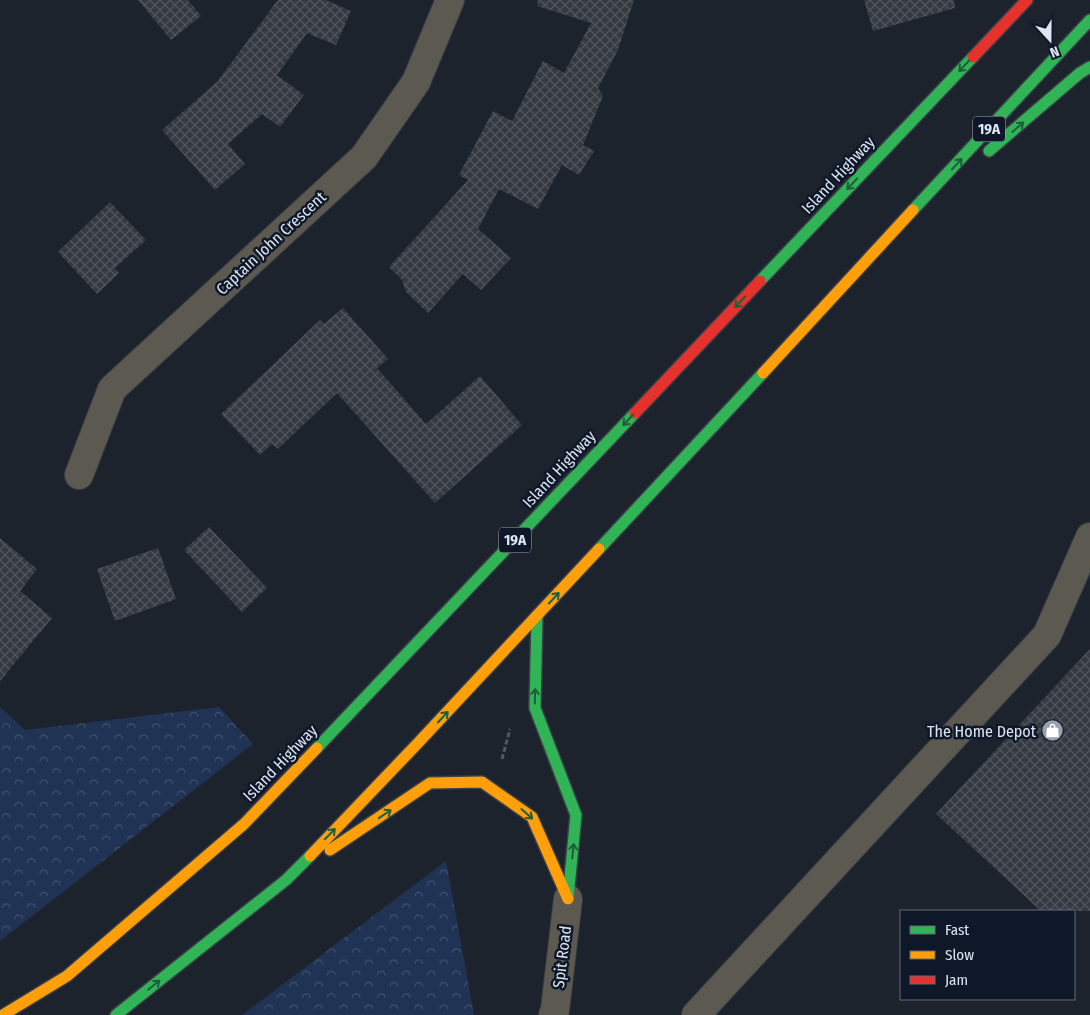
<svg xmlns="http://www.w3.org/2000/svg" width="1090" height="1015" viewBox="0 0 1090 1015" font-family="'Fira Sans Condensed',sans-serif">
  <style>
    .forest { fill: url(#forest-crowns) }
    .building { fill: url(#building-cross-hatch) }
    .lines { fill: none; stroke-linecap: round; stroke-linejoin: round }
    .street-casing { stroke: #3a3f47; stroke-width: 30 }
    .fast-casing { stroke: #3a3f47; stroke-width: 14 }
    .slow-casing { stroke: #3a3f47; stroke-width: 14 }
    .jam-casing { stroke: #3a3f47; stroke-width: 14 }
    .path { stroke: #585957; stroke-width: 3; stroke-dasharray: 5 2.5; stroke-linecap: butt }
    .street { stroke: #5c5951; stroke-width: 28 }
    .fast { stroke: #30b455; stroke-width: 11 }
    .slow { stroke: #ff9f0a; stroke-width: 11 }
    .jam { stroke: #e5322d; stroke-width: 11 }
    .oneway { stroke: #1d5e3d }
    .labels { text-anchor: middle; dominant-baseline: central; stroke-width: 5; stroke-linejoin: round; paint-order: stroke }
    .shield { fill: #0e1829; stroke: #a0a8b6; stroke-width: 1 }
    .shield-label { font-size: 15px; font-weight: bold; fill: #dee5f2 }
    .street-label { font-size: 16px; fill: #dee5f2; stroke: #0e1829 }
    .poi-label { font-size: 16px; fill: #dee5f2; stroke: #0e1829; text-anchor: end }
  </style>
  <defs>
    <pattern id="forest-crowns" width="20" height="18" patternUnits="userSpaceOnUse" patternTransform="scale(1.25)"><rect width="20" height="18" fill="#213355"/><path d="M2 6a3 3 0 1 1 6 0M12 15a3 3 0 1 1 6 0" fill="none" stroke="#41506e"/></pattern>
    <pattern id="building-cross-hatch" width="8" height="8" patternUnits="userSpaceOnUse" patternTransform="scale(1.25)"><rect width="8" height="8" fill="#343942"/><path d="M0 0l8 8M0 8l8-8" fill="none" stroke="#51565e"/></pattern>
  </defs>
  <rect width="100%" height="100%" fill="#1d232d"/>
  <!-- forest -->
  <g class="forest">
    <path d="M 0,707 L 25,730 L 219,707 L 253,744 L 0,941 Z"/>
    <path d="M 446,861 L 474,1015 L 242,1015 Z"/>
  </g>
  <!-- building -->
  <g class="building">
    <path d="M 138,0 L 188,0 L 201,16 L 171,40 Z"/>
    <path d="M 278,0 L 326,0 L 351,11 L 336,45 L 307,33 L 277,75 L 304,95 L 280,127 L 262,114 L 228,144 L 245,164 L 215,190 L 162,130 L 217,82 Z"/>
    <path d="M 538,0 L 634,0 L 618,50 L 598,88 L 603,96 L 583,145 L 594,151 L 579,175 L 562,165 L 538,209 L 499,189 L 478,229 L 511,258 L 481,290 L 463,274 L 428,313 L 406,292 L 402,280 L 389,267 L 468,180 L 459,175 L 493,111 L 512,121 L 543,61 L 564,73 L 591,23 L 537,6 Z"/>
    <path d="M 864,0 L 954,0 L 955,8 L 873,31 Z"/>
    <path d="M 110,202 L 146,240 L 115,268 L 119,273 L 97,294 L 58,252 Z"/>
    <path d="M 343,308 L 388,359 L 377,368 L 426,424 L 480,376 L 522,425 L 435,503 L 337,393 L 278,449 L 272,444 L 260,455 L 221,414 L 320,320 L 324,324 Z"/>
    <path d="M 209,527 L 267,588 L 242,612 L 184,550 Z"/>
    <path d="M 0,538 L 37,569 L 20,591 L 52,618 L 0,681 Z"/>
    <path d="M 158,548 L 176,599 L 115,621 L 97,569 Z"/>
    <path d="M 1090,649 L 1090,911 L 1041,911 L 936,814 Z"/>
  </g>
  <g class="lines">
    <defs>
      <g id="street">
        <path d="M 79,475 L 112,389 L 364,157 L 416,82 L 450,0"/>
        <path d="M 553,1015 L 555,1010 L 568,899"/>
        <path d="M 696,1015 L 1047,635 L 1090,537"/>
      </g>
      <g id="fast">
        <path d="M 989,151 L 1080,73 L 1090,67"/>
        <path d="M 913,210 L 1090,20"/>
        <path d="M 760,281 L 973,57"/>
        <path d="M 599,549 L 763,373"/>
        <path d="M 537,616 L 535,708 L 576,815 L 568,898"/>
        <path d="M 317,748 L 635,413"/>
        <path d="M 116,1015 L 286,880 L 310,856"/>
      </g>
      <g id="slow">
        <path d="M 763,373 L 913,210"/>
        <path d="M 330,850 L 430,783 L 482,782 L 532,817 L 568,899"/>
        <path d="M 310,856 L 418,743 L 599,549"/>
        <path d="M 3,1015 L 67,976 L 244,824 L 317,748"/>
      </g>
      <g id="jam">
        <path d="M 973,57 L 1027,0"/>
        <path d="M 635,413 L 760,281"/>
      </g>
    </defs>
    <!-- street casing -->
    <use href="#street" class="street-casing"/>
    <!-- fast casing -->
    <use href="#fast" class="fast-casing"/>
    <!-- slow casing -->
    <use href="#slow" class="slow-casing"/>
    <!-- jam casing -->
    <use href="#jam" class="jam-casing"/>
    <!-- path -->
    <path class="path" d="M 502,759 L 510,729"/>
    <!-- street -->
    <use href="#street" class="street"/>
    <!-- fast -->
    <use href="#fast" class="fast"/>
    <!-- slow -->
    <use href="#slow" class="slow"/>
    <!-- jam -->
    <use href="#jam" class="jam"/>
  </g>
  <!-- one-way arrows -->
  <defs><path id="oneway-shaft" d="M-6 0H5M1.5-3L5.5 0L1.5 3" fill="none" stroke-width="1.6" stroke-linecap="round" stroke-linejoin="round" transform="scale(1.25)"/></defs>
  <g class="oneway">
    <use href="#oneway-shaft" transform="translate(964 66) rotate(133)"/>
    <use href="#oneway-shaft" transform="translate(1018 127) rotate(-41)"/>
    <use href="#oneway-shaft" transform="translate(957 164) rotate(-47)"/>
    <use href="#oneway-shaft" transform="translate(852 184) rotate(133)"/>
    <use href="#oneway-shaft" transform="translate(740 302) rotate(133)"/>
    <use href="#oneway-shaft" transform="translate(628 420) rotate(133)"/>
    <use href="#oneway-shaft" transform="translate(554 598) rotate(-47)"/>
    <use href="#oneway-shaft" transform="translate(535 696) rotate(-89)"/>
    <use href="#oneway-shaft" transform="translate(443 717) rotate(-47)"/>
    <use href="#oneway-shaft" transform="translate(385 814) rotate(-34)"/>
    <use href="#oneway-shaft" transform="translate(527 814) rotate(41)"/>
    <use href="#oneway-shaft" transform="translate(330 834) rotate(-46)"/>
    <use href="#oneway-shaft" transform="translate(573 851) rotate(-84)"/>
    <use href="#oneway-shaft" transform="translate(154 985) rotate(-39)"/>
  </g>
  <!-- icons -->
  <defs>
    <symbol id="shop-disc" viewBox="-11 -11 22 22"><circle r="9.5" fill="#9aa1ad" stroke="#0e1829"/><path d="M-5-2.5h2.3a2.7 3.5 0 0 1 5.4 0H5L5.5 6h-11ZM-1.5-2.5h3a1.5 2.3 0 0 0-3 0Z" fill="#fff"/></symbol>
  </defs>
  <g fill-rule="evenodd">
    <use href="#shop-disc" x="1040" y="718" width="25" height="25"/>
  </g>
  <g class="labels">
    <!-- shield labels -->
    <g class="shield">
      <rect x="973" y="116.5" width="32" height="25" rx="4"/>
      <rect x="499" y="527.5" width="32" height="25" rx="4"/>
    </g>
    <g class="shield-label">
      <text x="989" y="129">19A</text>
      <text x="515" y="540">19A</text>
    </g>
    <!-- street labels -->
    <g class="street-label">
      <text transform="translate(838 175) rotate(-47)">Island Highway</text>
      <text transform="translate(271 243) rotate(-43)">Captain John Crescent</text>
      <text transform="translate(559 469) rotate(-47)">Island Highway</text>
      <text transform="translate(280 763) rotate(-46)">Island Highway</text>
      <text transform="translate(562 957) rotate(-83)">Spit Road</text>
    </g>
    <!-- poi labels -->
    <g class="poi-label">
      <text x="1036" y="731">The Home Depot</text>
    </g>
  </g>
  <!-- legend -->
  <rect x="900" y="910" width="175" height="90" fill="#0e1829" stroke="#616a79"/>
  <rect x="910" y="926" width="25" height="8" fill="#30b455" stroke="#616a79"/>
  <text x="945" y="935" font-size="15" fill="#dee5f2">Fast</text>
  <rect x="910" y="951" width="25" height="8" fill="#ff9f0a" stroke="#616a79"/>
  <text x="945" y="960" font-size="15" fill="#dee5f2">Slow</text>
  <rect x="910" y="976" width="25" height="8" fill="#e5322d" stroke="#616a79"/>
  <text x="945" y="985" font-size="15" fill="#dee5f2">Jam</text>
  <!-- north arrow -->
  <g transform="translate(1050 40) rotate(159)" stroke="#0e1829" stroke-width="4" paint-order="stroke">
  <path d="M0-4L9 19L0 12L-9 19Z" fill="#dee5f2"/>
  <text y="-8" font-size="14" font-weight="bold" text-anchor="middle" fill="#dee5f2">N</text>
  </g>
</svg>
